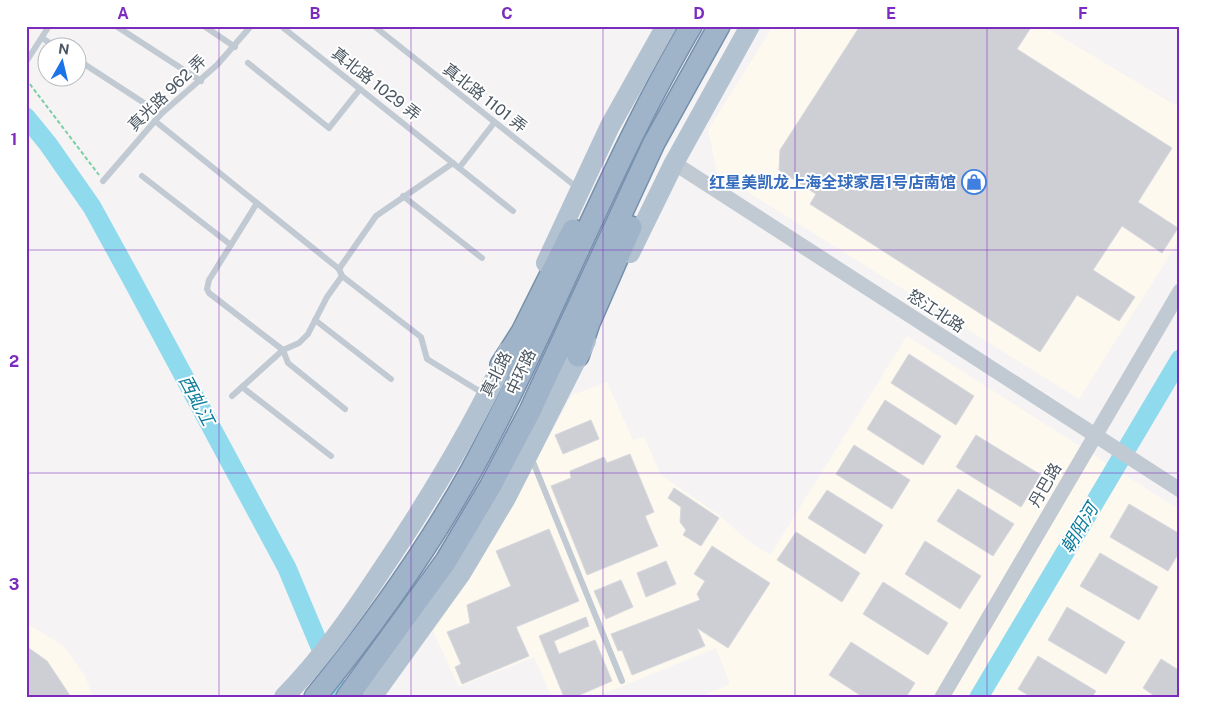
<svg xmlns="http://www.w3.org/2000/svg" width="1206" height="723" viewBox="0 0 1206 723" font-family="'Public Sans','Noto Sans SC',sans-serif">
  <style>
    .commercial { fill: #fdf9ef }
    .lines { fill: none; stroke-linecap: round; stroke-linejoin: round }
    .river { stroke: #90daee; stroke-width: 19 }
    .building { fill: #cdcfd5; stroke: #d7d9de }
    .trunk-casing { stroke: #7690ad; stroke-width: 24 }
    .path { stroke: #7ad0a6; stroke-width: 2; stroke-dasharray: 4 2.5; stroke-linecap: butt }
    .service { stroke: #c1cad2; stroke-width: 6 }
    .tertiary { stroke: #c1cad2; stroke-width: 15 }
    .primary { stroke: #b3c2d1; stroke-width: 20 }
    .trunk { stroke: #9fb4c9; stroke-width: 21 }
    .grid { fill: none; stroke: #7b2cbf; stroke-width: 1; stroke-opacity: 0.55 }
    .labels { text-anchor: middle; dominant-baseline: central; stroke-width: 4; stroke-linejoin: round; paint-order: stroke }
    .street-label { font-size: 16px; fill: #4a5661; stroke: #fff }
    .shop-label { font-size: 16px; font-weight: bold; fill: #366cbe; stroke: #fff; text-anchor: end }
    .water-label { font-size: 18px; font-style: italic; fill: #0c7c9b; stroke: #fff }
    .neatline { fill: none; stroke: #7b2cbf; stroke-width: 2 }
    .grid-label { font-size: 16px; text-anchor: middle; font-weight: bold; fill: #7b2cbf }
  </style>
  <rect width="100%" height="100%" fill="#f5f3f3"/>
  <!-- commercial -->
  <g class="commercial">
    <path d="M 773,26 L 1043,26 L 1180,108 L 1180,239 L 1079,399 L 717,173 L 708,130 Z"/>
    <path d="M 907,336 L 1180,510 L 1180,697 L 699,697 L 730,684 L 716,648 L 596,697 L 552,697 L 534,657 L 459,687 L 433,631 L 482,558 L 572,395 L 607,382 L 633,440 L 644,437 L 661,475 L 719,515 L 747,540 L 770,555 Z"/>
    <path d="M 26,623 L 64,646 L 85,676 L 93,697 L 26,697 Z"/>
  </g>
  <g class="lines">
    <!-- river -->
    <g class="river">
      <path d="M 26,117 L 48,144 L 92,207 L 131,278 L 287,568 L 341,697"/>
      <path d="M 979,697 L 1180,359"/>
    </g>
  </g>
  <!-- building -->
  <g class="building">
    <path d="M 860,26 L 1032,26 L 1017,49 L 1172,148 L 1138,202 L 1178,228 L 1162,253 L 1122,226 L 1093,270 L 1135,297 L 1119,321 L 1077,295 L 1040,352 L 810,204 L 816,194 L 779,170 L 780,150 Z"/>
    <path d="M 909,354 L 974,396 L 956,425 L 891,383 Z"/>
    <path d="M 885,400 L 941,436 L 923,465 L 867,429 Z"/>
    <path d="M 591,420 L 599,439 L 563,454 L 555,435 Z"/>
    <path d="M 976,435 L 1041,475 L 1021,507 L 956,467 Z"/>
    <path d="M 854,445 L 910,480 L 892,509 L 836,474 Z"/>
    <path d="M 630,454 L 654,512 L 645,516 L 658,546 L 587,575 L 551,486 L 571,478 L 570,471 L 604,457 L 607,463 Z"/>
    <path d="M 674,488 L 719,518 L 701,546 L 683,535 L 686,530 L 680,522 L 681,507 L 668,498 Z"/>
    <path d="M 958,489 L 1014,524 L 993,556 L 937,521 Z"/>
    <path d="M 827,490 L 883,525 L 865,554 L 808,518 Z"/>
    <path d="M 1129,504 L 1180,534 L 1180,551 L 1168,571 L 1110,537 Z"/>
    <path d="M 549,529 L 579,601 L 516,627 L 529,656 L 462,684 L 455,667 L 461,664 L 447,632 L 470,623 L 467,605 L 511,586 L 496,551 Z"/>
    <path d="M 796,532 L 860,573 L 842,602 L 777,560 Z"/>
    <path d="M 925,541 L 981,576 L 960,609 L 905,574 Z"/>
    <path d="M 712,546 L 770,583 L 728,648 L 697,628 L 705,646 L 632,675 L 622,650 L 618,651 L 611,634 L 700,600 L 697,594 L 705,581 L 694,574 Z"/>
    <path d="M 1100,553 L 1158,587 L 1139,620 L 1080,586 Z"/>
    <path d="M 666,561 L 676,584 L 646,597 L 637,573 Z"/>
    <path d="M 621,580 L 633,607 L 606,619 L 594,591 Z"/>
    <path d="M 883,582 L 948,623 L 928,655 L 863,614 Z"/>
    <path d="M 1067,607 L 1125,642 L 1106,674 L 1048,640 Z"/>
    <path d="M 586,617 L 589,626 L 554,641 L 559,654 L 595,640 L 612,681 L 575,697 L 564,697 L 539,636 Z"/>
    <path d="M 851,642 L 915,683 L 906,697 L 863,697 L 829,675 Z"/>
    <path d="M 26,646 L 47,661 L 71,697 L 26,697 Z"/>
    <path d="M 1038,656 L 1096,691 L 1092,697 L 1031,697 L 1018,689 Z"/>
    <path d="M 1161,659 L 1180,671 L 1180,697 L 1156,697 L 1143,688 Z"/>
  </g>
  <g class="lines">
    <defs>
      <g id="trunk">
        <path d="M 578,356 L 589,323 L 631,227"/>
        <path d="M 501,365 L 522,332 L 573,230"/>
        <path d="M 315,697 C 372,627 427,550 471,471 C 550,326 607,169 691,26"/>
        <path d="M 347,697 L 446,561 L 490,487 L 530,411 L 654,143 L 719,26"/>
      </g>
    </defs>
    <!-- trunk casing -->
    <use href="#trunk" class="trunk-casing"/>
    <!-- path -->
    <path class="path" d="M 26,79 L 99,175"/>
    <!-- service -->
    <g class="service">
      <path d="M 116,26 L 201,81"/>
      <path d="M 204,26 L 235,47"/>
      <path d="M 281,26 L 513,211"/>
      <path d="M 374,26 L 579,189"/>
      <path d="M 42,38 L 58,48"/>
      <path d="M 78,60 L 161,114"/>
      <path d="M 26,62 L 49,26"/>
      <path d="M 248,63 L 329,128 L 360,89"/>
      <path d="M 155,121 L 339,269 L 342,276 L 421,337 L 427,359 L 484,394"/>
      <path d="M 459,168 L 494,123"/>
      <path d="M 142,176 L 231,245"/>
      <path d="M 103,181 L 161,114 L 217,65 L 251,26"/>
      <path d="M 403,196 L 482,258"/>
      <path d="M 257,203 L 209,280 L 207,289 L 209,293 L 283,350 L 288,363 L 345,409"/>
      <path d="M 339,269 L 376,216 L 453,163"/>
      <path d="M 315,320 L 391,379"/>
      <path d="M 242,387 L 331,456"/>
      <path d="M 232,396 L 283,350 L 299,343 L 308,334 L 327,297 L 342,276"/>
      <path d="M 531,457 L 622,681"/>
    </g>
    <!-- tertiary -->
    <g class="tertiary">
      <path d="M 674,163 L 1180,490"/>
      <path d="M 942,697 L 1180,291"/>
    </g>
    <!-- primary -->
    <g class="primary">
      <path d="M 630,253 L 674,163 L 750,26"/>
      <path d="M 546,263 L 610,126 L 666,26"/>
      <path d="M 284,697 C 321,659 350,618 379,574 C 427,503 472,430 508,351"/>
      <path d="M 372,697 L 460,575 L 506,498 L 586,341"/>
    </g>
    <!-- trunk -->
    <use href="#trunk" class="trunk"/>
  </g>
  <!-- grid -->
  <path class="grid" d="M 219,26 L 219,697M 411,26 L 411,697M 603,26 L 603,697M 795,26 L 795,697M 987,26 L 987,697M 26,250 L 1180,250M 26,473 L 1180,473"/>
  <!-- icons -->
  <defs>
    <symbol id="shop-ring" viewBox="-11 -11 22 22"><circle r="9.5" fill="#fff" stroke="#3f7fe0" stroke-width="1.5"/><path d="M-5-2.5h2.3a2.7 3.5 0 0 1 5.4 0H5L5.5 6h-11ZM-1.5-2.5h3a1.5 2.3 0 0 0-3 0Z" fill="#3f7fe0"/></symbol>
  </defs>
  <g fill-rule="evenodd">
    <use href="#shop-ring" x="960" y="168" width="28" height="28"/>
  </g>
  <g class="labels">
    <!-- street labels -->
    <g class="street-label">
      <text transform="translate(376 84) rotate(38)">真北路 1029 弄</text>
      <text transform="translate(167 93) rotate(-44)">真光路 962 弄</text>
      <text transform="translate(485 98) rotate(38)">真北路 1101 弄</text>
      <text transform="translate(936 311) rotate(33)">怒江北路</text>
      <text transform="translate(521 372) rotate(-65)">中环路</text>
      <text transform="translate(496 374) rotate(-63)">真北路</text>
      <text transform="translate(1045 485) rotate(-60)">丹巴路</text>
    </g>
    <!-- shop labels -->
    <g class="shop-label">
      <text x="956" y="182">红星美凯龙上海全球家居1号店南馆</text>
    </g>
    <!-- water labels -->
    <g class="water-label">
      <text transform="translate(197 400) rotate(62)">西虬江</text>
      <text transform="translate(1079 528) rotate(-59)">朝阳河</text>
    </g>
  </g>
  <!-- border -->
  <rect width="1206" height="723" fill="none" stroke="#ffffff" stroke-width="55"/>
  <!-- north arrow -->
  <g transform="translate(62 62) rotate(8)"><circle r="24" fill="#ffffff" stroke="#b7bbc0"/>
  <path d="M0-4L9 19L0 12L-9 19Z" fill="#1a73e8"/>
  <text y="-8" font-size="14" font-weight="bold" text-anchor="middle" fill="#4a5661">N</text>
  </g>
  <rect x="28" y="28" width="1150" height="668" class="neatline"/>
  <g class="grid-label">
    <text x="123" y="19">A</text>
    <text x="315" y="19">B</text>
    <text x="507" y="19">C</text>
    <text x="699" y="19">D</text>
    <text x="891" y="19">E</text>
    <text x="1083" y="19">F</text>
    <text x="14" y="145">1</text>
    <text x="14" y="367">2</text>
    <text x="14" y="590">3</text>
  </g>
</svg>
